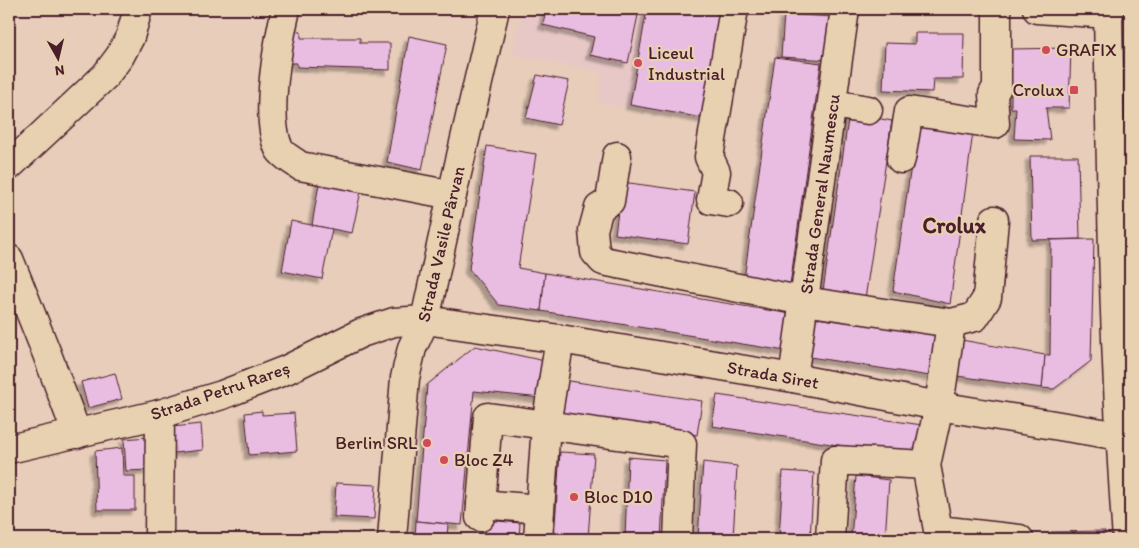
<svg xmlns="http://www.w3.org/2000/svg" width="1139" height="548" viewBox="0 0 1139 548" font-family="Itim,sans-serif">
  <style>
    .built { fill: #e8c8c6 }
    .building { fill: #e9bde1; stroke: #4a1f2b; filter: url(#shadow) }
    .lines { fill: none; stroke-linecap: round; stroke-linejoin: round }
    .minor-casing { stroke: #4a1f2b; stroke-width: 31 }
    .major-casing { stroke: #4a1f2b; stroke-width: 31 }
    .minor { stroke: #e7d1b0; stroke-width: 28 }
    .major { stroke: #e7d1b0; stroke-width: 28 }
    .poi-dot { fill: #d1495b; stroke: #e7d1b0; stroke-width: 2 }
    .labels { text-anchor: middle; dominant-baseline: central; stroke-width: 4.5; stroke-linejoin: round; paint-order: stroke }
    .poi-label { font-size: 18px; fill: #4a1f2b; stroke: #e7d1b0; text-anchor: start }
    .street-label { font-size: 18px; fill: #4a1f2b; stroke: #e7d1b0 }
    .district-label { font-size: 22px; font-weight: bold; fill: #4a1f2b; stroke: #e7d1b0 }
  </style>
  <defs>
    <filter id="shadow"><feDropShadow dx="-4.5" dy="4.5" stdDeviation="1" flood-color="#0004"/></filter>
  </defs>
  <rect width="100%" height="100%" fill="#e7cdba"/>
  <filter id="ink" filterUnits="userSpaceOnUse"><feTurbulence type="fractalNoise" baseFrequency=".02" numOctaves="2"/><feDisplacementMap in="SourceGraphic" scale="10" xChannelSelector="R" yChannelSelector="G"/><feConvolveMatrix kernelMatrix="1 2 1 2 8 2 1 2 1" color-interpolation-filters="sRGB"/></filter>
  <g filter="url(#ink)">
    <!-- built -->
    <path class="built" d="M 522,9 L 728,9 L 709,121 L 598,102 L 602,72 L 512,54 Z"/>
    <!-- building -->
    <g class="building">
      <path d="M 546,9 L 624,9 L 623,12 L 638,15 L 628,63 L 590,55 L 594,37 L 543,25 Z"/>
      <path d="M 647,9 L 727,9 L 708,119 L 630,105 Z"/>
      <path d="M 784,14 L 833,17 L 830,60 L 781,57 Z"/>
      <path d="M 287,31 L 301,32 L 301,38 L 360,38 L 360,43 L 390,43 L 390,70 L 297,67 L 297,63 L 285,63 Z"/>
      <path d="M 915,33 L 964,33 L 963,79 L 933,79 L 932,92 L 883,90 L 885,43 L 915,44 Z"/>
      <path d="M 409,36 L 447,44 L 422,170 L 387,162 Z"/>
      <path d="M 1071,48 L 1069,108 L 1046,108 L 1050,140 L 1014,139 L 1016,108 L 1011,108 L 1011,49 Z"/>
      <path d="M 775,57 L 821,63 L 790,285 L 744,279 Z"/>
      <path d="M 537,75 L 569,81 L 559,125 L 526,118 Z"/>
      <path d="M 849,113 L 892,121 L 865,299 L 823,291 Z"/>
      <path d="M 917,124 L 973,132 L 950,304 L 893,291 Z"/>
      <path d="M 487,146 L 536,154 L 518,268 L 545,273 L 541,311 L 499,305 L 469,269 Z"/>
      <path d="M 1030,156 L 1078,156 L 1080,239 L 1032,240 Z"/>
      <path d="M 320,178 L 362,186 L 352,233 L 312,225 Z"/>
      <path d="M 622,182 L 695,192 L 688,244 L 615,234 Z"/>
      <path d="M 291,221 L 332,229 L 322,279 L 282,271 Z"/>
      <path d="M 1094,239 L 1091,361 L 1054,389 L 1042,388 L 1045,355 L 1050,355 L 1051,240 Z"/>
      <path d="M 545,273 L 791,314 L 785,351 L 541,311 Z"/>
      <path d="M 816,318 L 943,335 L 936,377 L 810,357 Z"/>
      <path d="M 956,339 L 1045,355 L 1042,388 L 950,375 Z"/>
      <path d="M 475,346 L 545,361 L 541,398 L 474,391 L 462,525 L 416,521 L 427,385 Z"/>
      <path d="M 115,373 L 122,399 L 88,408 L 81,382 Z"/>
      <path d="M 563,380 L 702,401 L 697,435 L 558,415 Z"/>
      <path d="M 717,395 L 922,425 L 917,457 L 712,426 Z"/>
      <path d="M 262,411 L 262,415 L 294,413 L 297,451 L 249,455 L 245,413 Z"/>
      <path d="M 201,424 L 203,450 L 174,453 L 172,427 Z"/>
      <path d="M 147,437 L 149,470 L 126,471 L 124,439 Z"/>
      <path d="M 122,448 L 123,476 L 135,476 L 135,510 L 97,510 L 95,451 Z"/>
      <path d="M 560,452 L 594,454 L 588,539 L 554,539 Z"/>
      <path d="M 628,457 L 665,460 L 661,539 L 625,539 Z"/>
      <path d="M 703,462 L 737,466 L 733,539 L 698,539 Z"/>
      <path d="M 783,471 L 814,473 L 810,539 L 779,539 Z"/>
      <path d="M 856,476 L 889,480 L 885,539 L 851,539 Z"/>
      <path d="M 336,483 L 376,485 L 374,519 L 334,517 Z"/>
      <path d="M 486,520 L 520,523 L 519,539 L 485,539 Z"/>
      <path d="M 416,521 L 448,524 L 447,539 L 415,539 Z"/>
      <path d="M 1105,531 L 1105,539 L 1051,539 L 1051,532 Z"/>
    </g>
    <g class="lines">
      <defs>
        <g id="minor">
          <path d="M 286,9 C 278,44 264,116 279,149 C 283,156 294,161 300,166 L 452,195"/>
          <path d="M 1037,9 L 1109,14"/>
          <path d="M 833,104 L 868,110"/>
          <path d="M 617,156 L 610,201 L 599,208 L 593,230 L 595,252 L 603,261 L 804,301 L 951,323 L 975,317 L 987,298 L 994,220"/>
          <path d="M 901,159 L 909,111 L 995,124 L 993,94 L 997,87 L 997,9"/>
          <path d="M 9,166 L 105,76 L 120,56 L 130,37 L 138,9"/>
          <path d="M 729,203 L 711,200 L 716,172 L 709,157 L 734,9"/>
          <path d="M 9,259 L 47,354 L 77,434"/>
          <path d="M 793,378 L 845,9"/>
          <path d="M 9,449 L 160,414 L 222,395 L 286,370 L 361,333 L 394,322 L 425,320 L 560,339 L 793,378 L 939,406 L 1120,436"/>
          <path d="M 926,465 L 938,530 L 1019,539"/>
          <path d="M 481,504 L 540,509"/>
          <path d="M 480,517 L 488,417 L 682,444 L 678,539"/>
          <path d="M 159,539 L 160,414"/>
          <path d="M 538,539 L 546,425 L 560,339"/>
          <path d="M 830,539 L 835,460 L 926,465 L 939,406 L 951,323"/>
        </g>
        <g id="major">
          <path d="M 1108,9 C 1111,186 1114,363 1127,539"/>
          <path d="M 392,539 L 405,378 L 412,348 L 425,320 L 452,195 L 495,9"/>
        </g>
      </defs>
      <!-- minor casing -->
      <use href="#minor" class="minor-casing"/>
      <!-- major casing -->
      <use href="#major" class="major-casing"/>
      <!-- minor -->
      <use href="#minor" class="minor"/>
      <!-- major -->
      <use href="#major" class="major"/>
    </g>
  </g>
  <!-- markers -->
  <g class="poi-dot">
    <circle cx="1046" cy="50" r="5"/>
    <circle cx="638" cy="63" r="5"/>
    <rect x="1069" y="85" width="10" height="10" rx="2.5"/>
    <circle cx="427" cy="443" r="5"/>
    <circle cx="444" cy="460" r="5"/>
    <circle cx="574" cy="497" r="5"/>
  </g>
  <g class="labels">
    <!-- poi labels -->
    <g class="poi-label">
      <text x="1056" y="50">GRAFIX</text>
      <text x="648" y="53">Liceul<tspan x="648" dy="21">Industrial</tspan></text>
      <text x="1064" y="90" text-anchor="end">Crolux</text>
      <text x="417" y="443" text-anchor="end">Berlin SRL</text>
      <text x="454" y="460">Bloc Z4</text>
      <text x="584" y="497">Bloc D10</text>
    </g>
    <!-- street labels -->
    <g class="street-label">
      <text transform="translate(820 194) rotate(-82)">Strada General Naumescu</text>
      <text transform="translate(441 244) rotate(-77)">Strada Vasile Pârvan</text>
      <text transform="translate(773 375) rotate(10)">Strada Siret</text>
      <text transform="translate(220 391) rotate(-19)">Strada Petru Rareș</text>
    </g>
    <!-- district labels -->
    <g class="district-label">
      <text x="954" y="225">Crolux</text>
    </g>
  </g>
  <!-- margin -->
  <rect width="1139" height="548" fill="none" stroke="#e7d1b0" stroke-width="30"/>
  <rect x="15" y="15" width="1109" height="518" fill="none" stroke="#4a1f2b" stroke-width="2" filter="url(#ink)"/>
  <!-- north arrow -->
  <g transform="translate(58 58) rotate(172)" stroke="#e7d1b0" stroke-width="4" paint-order="stroke">
  <path d="M0-4L9 19L0 12L-9 19Z" fill="#4a1f2b"/>
  <text y="-8" font-size="14" font-weight="bold" text-anchor="middle" fill="#4a1f2b">N</text>
  </g>
</svg>
